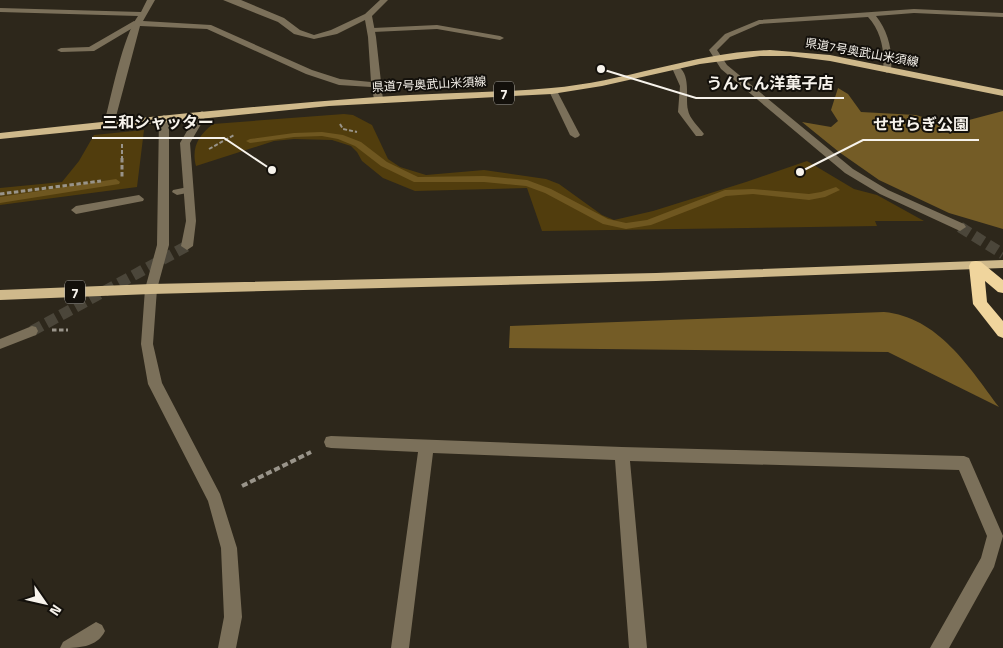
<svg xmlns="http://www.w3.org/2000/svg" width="1003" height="648" viewBox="0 0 1003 648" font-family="'Titillium Web','Noto Sans JP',sans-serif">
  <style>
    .green { fill: #513d0d }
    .forest { fill: #745c26 }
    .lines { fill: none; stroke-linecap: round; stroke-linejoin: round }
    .stream { fill: #6f5720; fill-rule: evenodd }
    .street-tunnel { stroke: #4b463a; stroke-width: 11; stroke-dasharray: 11 5.5; stroke-linecap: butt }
    .path-far2 { stroke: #99948a; stroke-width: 2; stroke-dasharray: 4 2; stroke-linecap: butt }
    .path-far1 { stroke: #99948a; stroke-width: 3; stroke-dasharray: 4.5 2.5; stroke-linecap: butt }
    .path { stroke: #99948a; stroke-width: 4; stroke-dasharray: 6 3; stroke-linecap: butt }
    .lane { fill: #7b705a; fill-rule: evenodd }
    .street { fill: #7b705a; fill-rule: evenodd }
    .primary { fill: #cfb98b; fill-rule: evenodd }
    .highway { fill: #f0d59d; fill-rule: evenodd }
    .labels { text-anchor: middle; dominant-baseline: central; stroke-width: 4; stroke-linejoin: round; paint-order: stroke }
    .far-street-label { font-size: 12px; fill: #f7f3ec; stroke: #13100b }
    .shield { fill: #13100b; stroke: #b3afa8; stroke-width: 1 }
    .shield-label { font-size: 14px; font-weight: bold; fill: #f7f3ec }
    .leader { fill: none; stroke: #f7f3ec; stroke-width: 2 }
    .callout-dot { fill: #f7f3ec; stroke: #13100b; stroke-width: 2 }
    .callout-label { font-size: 16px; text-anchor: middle; font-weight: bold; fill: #f7f3ec; stroke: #13100b; stroke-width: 4; stroke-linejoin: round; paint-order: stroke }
  </style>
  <rect width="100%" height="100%" fill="#2d271b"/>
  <!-- green -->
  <g class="green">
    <path d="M 344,114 L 353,115 L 372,125 L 388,159 L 400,167 L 426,175 L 484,170 L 546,179 L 559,184 L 602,215 L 614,220 L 653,211 L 746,182 L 807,161 L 854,189 L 877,195 L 924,221 L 875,221 L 877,226 L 542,231 L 527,188 L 415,191 L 383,178 L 362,161 L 357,152 L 351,146 L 332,140 L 294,139 L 274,141 L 196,166 C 191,147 199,135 213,124 Z"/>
    <path d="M 144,130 L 137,187 L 0,205 L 0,188 L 62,182 L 79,161 L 94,135 Z"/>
  </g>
  <!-- forest -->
  <g class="forest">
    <path d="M 838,88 L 848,94 L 861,112 L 916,115 L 932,120 L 969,120 L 1003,111 L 1003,229 L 949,213 L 879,180 L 839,152 L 802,122 L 831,127 L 838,121 L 831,110 Z"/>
    <path d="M 884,312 C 938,317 969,367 999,407 L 888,352 L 509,348 L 510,326 Z"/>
  </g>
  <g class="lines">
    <!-- stream -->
    <g class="stream">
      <path d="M 322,132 L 343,135 L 361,142 L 387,162 L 418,177 L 484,176 L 527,180 L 551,189 L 608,219 L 626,223 L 647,220 L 725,190 L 753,189 L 809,194 L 821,192 L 836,187 L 840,190 L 825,197 L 809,200 L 753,194 L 726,196 L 651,225 L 626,229 L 603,224 L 545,193 L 526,186 L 484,182 L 414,182 L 381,166 L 355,146 L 338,139 L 322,136 L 294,137 L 250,143 L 246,141 L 250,139 L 294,133 Z"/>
      <path d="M 116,179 L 120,182 L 119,184 L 0,203 L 0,197 Z"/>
    </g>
    <!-- street-tunnel -->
    <g class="street-tunnel">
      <path d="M 960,227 L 1003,254"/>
      <path d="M 32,331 L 187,246"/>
    </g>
    <!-- path-far2 -->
    <g class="path-far2">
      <path d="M 340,124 L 343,129 L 357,132"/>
      <path d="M 122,144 L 122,159"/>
      <path d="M 209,149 L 234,135"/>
    </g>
    <!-- path-far1 -->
    <g class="path-far1">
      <path d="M 122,158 L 122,179"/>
      <path d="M 0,194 L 101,181"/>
      <path d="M 52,330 L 68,330"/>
    </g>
    <!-- path -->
    <path class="path" d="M 242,486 L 311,452"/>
    <!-- lane -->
    <g class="lane">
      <path d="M 134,21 L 141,23 L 94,51 L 61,52 L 57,50 L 61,48 L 89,47 Z"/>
      <path d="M 437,25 L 500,36 L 504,38 L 500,40 L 437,29 L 373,32 L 369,30 L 373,28 Z"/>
      <path d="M 676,65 C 692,73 685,97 688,110 C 689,118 699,127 704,134 L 702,136 L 696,136 L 678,112 L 680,86 L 672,68 Z"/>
      <path d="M 553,88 L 557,91 L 580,135 L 578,137 L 575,138 L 570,135 L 549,91 Z"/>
      <path d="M 188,187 L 193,190 L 192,192 L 177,195 L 172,192 L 173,190 Z"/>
      <path d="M 139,195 L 144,199 L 143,201 L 76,214 L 71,210 L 76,206 Z"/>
    </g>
    <!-- street -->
    <g class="street">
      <path d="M 147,0 L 155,0 L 143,21 L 211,25 L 312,70 L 340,79 L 371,82 L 368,37 L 365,20 L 337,34 L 314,39 L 294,34 L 278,22 L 223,0 L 241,0 L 284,18 L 300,30 L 314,35 L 331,30 L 365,14 L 380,0 L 388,0 L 372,16 L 376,37 L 383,100 L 378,103 L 375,102 L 371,87 L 339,85 L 306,74 L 207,29 L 140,26 L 114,124 L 109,127 L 104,124 C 111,97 123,36 138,16 L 0,12 L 0,8 L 141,12 Z"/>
      <path d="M 914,9 L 1003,13 L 1003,17 L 914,13 L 876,16 C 888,31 893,51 891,70 L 887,73 L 883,70 C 885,51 881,31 868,17 L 760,24 L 730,37 L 717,50 L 727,65 L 853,169 L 888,190 L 964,224 L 966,227 L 960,231 L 880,194 L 845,173 L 721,69 L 709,50 L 725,34 L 759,20 Z"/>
      <path d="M 202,111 L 207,114 L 190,143 L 196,221 L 193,246 L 187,250 L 181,246 L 186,221 L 180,143 L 197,114 Z"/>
      <path d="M 164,115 L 169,118 L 169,245 L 157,289 L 153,344 L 162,383 L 220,494 L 237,548 L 242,617 L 236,648 L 218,648 L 224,617 L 221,548 L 208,501 L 148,384 L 141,344 L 145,289 L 157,245 L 159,118 Z"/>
      <path d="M 32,326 L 36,327 L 38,331 L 36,335 L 0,349 L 0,339 Z"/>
      <path d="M 331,436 L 622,447 L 964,456 L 969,458 L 1003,536 L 994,567 L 949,648 L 930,648 L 981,558 L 987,536 L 959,470 L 630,461 L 647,648 L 629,648 L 615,460 L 433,453 L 409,648 L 391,648 L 418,452 L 331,448 L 326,447 L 324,442 L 326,437 Z"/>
      <path d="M 96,622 L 102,625 L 105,631 C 97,648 77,648 60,648 L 63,642 Z"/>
    </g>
    <!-- primary -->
    <g class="primary">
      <path d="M 770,50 L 830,55 L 1003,90 L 1003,96 L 830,61 L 790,56 L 760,56 L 700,64 L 602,86 L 552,94 L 329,106 L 0,139 L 0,133 C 125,119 251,106 376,97 C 435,93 493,93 551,88 C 625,82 695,52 770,50 Z"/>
      <path d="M 1003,260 L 1003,268 L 656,281 L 151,294 L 0,300 L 0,290 L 151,284 L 656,273 Z"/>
    </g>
    <!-- highway -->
    <path class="highway" d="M 976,261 L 981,262 L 1003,280 L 1003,293 L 998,292 L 985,281 L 987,302 L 1003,321 L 1003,338 L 998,336 L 973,304 L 969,266 L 971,262 Z"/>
  </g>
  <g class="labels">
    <!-- far-street labels -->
    <g class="far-street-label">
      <text transform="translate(862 52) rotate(10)">県道7号奥武山米須線</text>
      <text transform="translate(429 84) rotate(-3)">県道7号奥武山米須線</text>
    </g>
    <!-- shield labels -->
    <g class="shield">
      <rect x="494" y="81.5" width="20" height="23" rx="4"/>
      <rect x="65" y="280.5" width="20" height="23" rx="4"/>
    </g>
    <g class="shield-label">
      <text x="504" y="93">7</text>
      <text x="75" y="292">7</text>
    </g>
  </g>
  <!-- callouts -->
  <path class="leader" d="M601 69L696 98H844M272 170L224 138H92M800 172L863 140H979"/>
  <g class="callout-dot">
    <circle cx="601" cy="69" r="5"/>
    <circle cx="272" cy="170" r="5"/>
    <circle cx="800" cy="172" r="5"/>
  </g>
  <g class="callout-label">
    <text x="770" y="89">うんてん洋菓子店</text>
    <text x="158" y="128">三和シャッター</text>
    <text x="921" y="130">せせらぎ公園</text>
  </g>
  <!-- north arrow -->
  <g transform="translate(45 603) rotate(124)" stroke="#13100b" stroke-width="4" paint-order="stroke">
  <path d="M0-4L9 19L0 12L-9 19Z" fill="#f7f3ec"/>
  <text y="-8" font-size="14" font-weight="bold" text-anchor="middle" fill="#f7f3ec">N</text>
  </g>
</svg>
